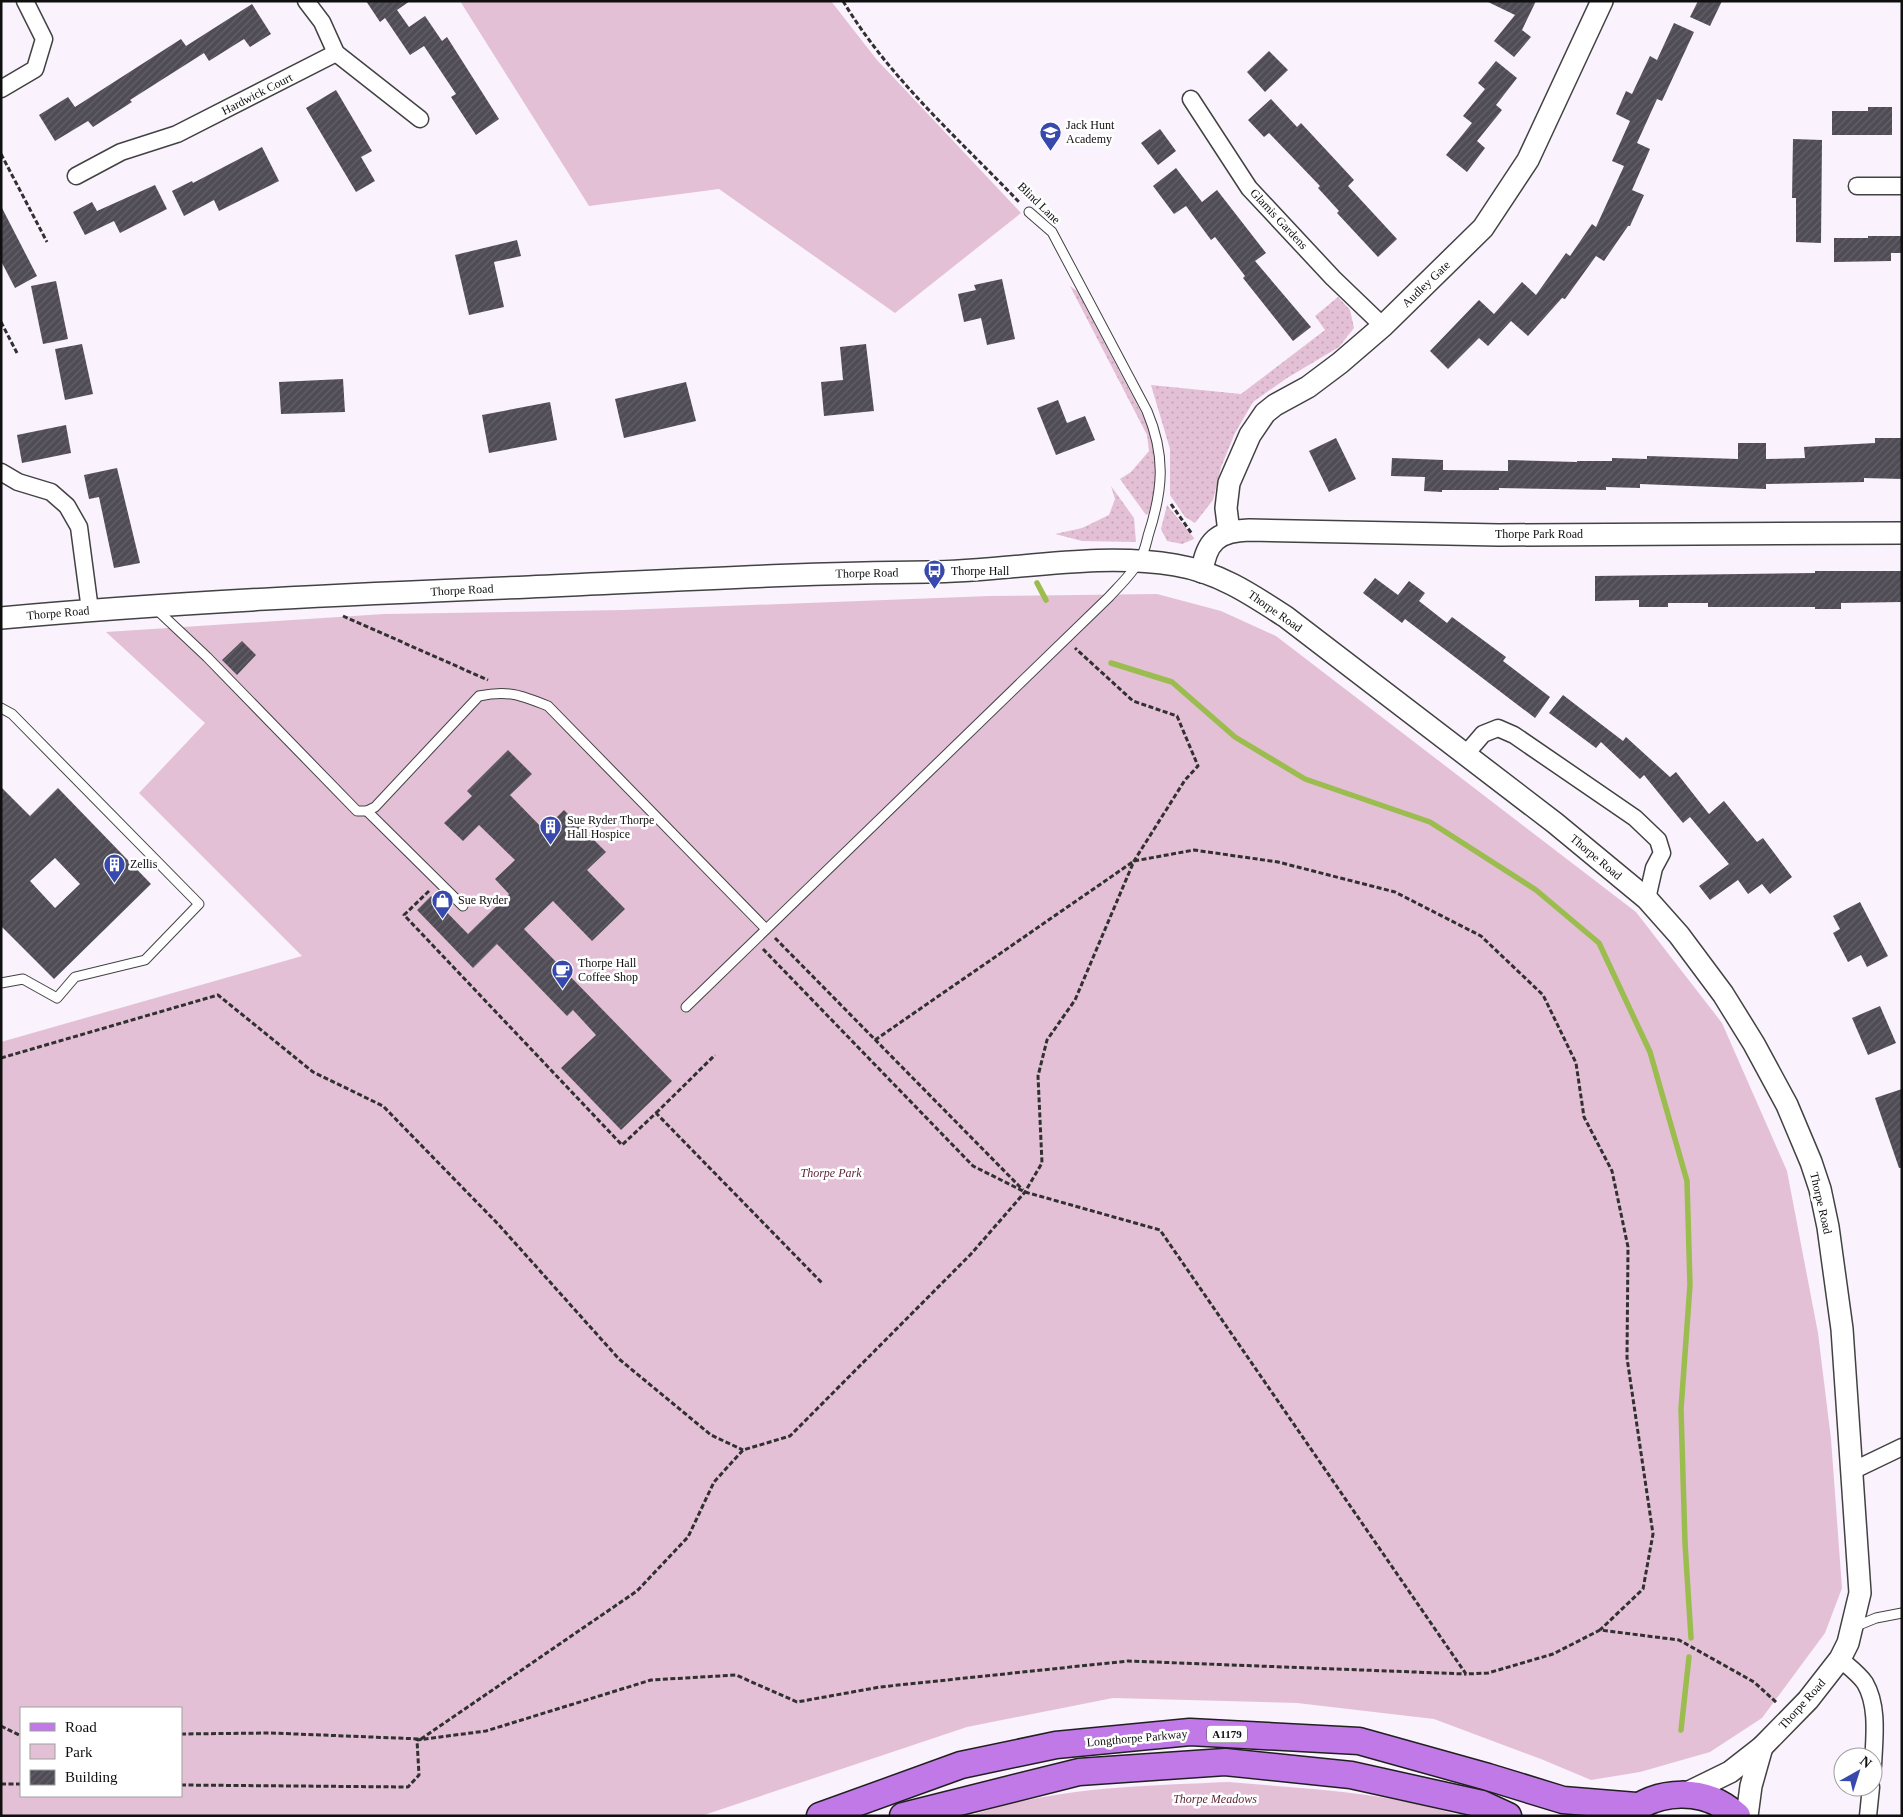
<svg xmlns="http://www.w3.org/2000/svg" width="1903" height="1817" viewBox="0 0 1903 1817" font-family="'Times New Roman',serif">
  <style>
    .grass { fill: url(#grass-dots) }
    .park { fill: #e4c0d6; fill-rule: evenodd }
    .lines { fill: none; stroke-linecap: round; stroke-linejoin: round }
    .stream { stroke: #9bbc4e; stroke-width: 5.5 }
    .building { fill: url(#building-hatch); fill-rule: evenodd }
    .service-casing { stroke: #424242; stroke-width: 11 }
    .minor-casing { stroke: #424242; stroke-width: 19 }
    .tertiary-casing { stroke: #424242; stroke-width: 24 }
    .primary-casing { stroke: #202020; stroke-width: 29 }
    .path { stroke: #313131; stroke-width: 3; stroke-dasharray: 5 2.5; stroke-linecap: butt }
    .service { stroke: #fff; stroke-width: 9 }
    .minor { stroke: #fff; stroke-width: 16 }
    .tertiary { stroke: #fff; stroke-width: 21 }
    .primary { stroke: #c179e7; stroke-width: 26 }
    .labels { text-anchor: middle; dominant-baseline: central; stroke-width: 5; stroke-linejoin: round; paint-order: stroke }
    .shield { fill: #fff; stroke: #575757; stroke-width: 1 }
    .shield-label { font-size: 11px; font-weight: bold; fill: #0f0f0f }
    .street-label { font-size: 12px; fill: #0f0f0f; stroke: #fff }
    .poi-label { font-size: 12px; fill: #0f0f0f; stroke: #fff; text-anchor: start }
    .park-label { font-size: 12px; font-style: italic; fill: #5e2738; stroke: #fff }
  </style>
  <defs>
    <pattern id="grass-dots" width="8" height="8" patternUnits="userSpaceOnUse" patternTransform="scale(1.25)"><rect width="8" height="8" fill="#e4c0d6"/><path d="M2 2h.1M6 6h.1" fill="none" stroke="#c2a4b6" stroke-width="1.8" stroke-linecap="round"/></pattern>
    <pattern id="building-hatch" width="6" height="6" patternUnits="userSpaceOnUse" patternTransform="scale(1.25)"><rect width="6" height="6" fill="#4f4c56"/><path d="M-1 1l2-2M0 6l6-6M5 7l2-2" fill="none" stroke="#646169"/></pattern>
  </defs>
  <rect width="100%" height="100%" fill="#faf2fd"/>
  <!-- grass -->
  <g class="grass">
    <path d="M 1070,286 L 1077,291 L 1151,431 L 1157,460 L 1156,490 L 1150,513 L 1146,515 L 1120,479 L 1131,472 L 1149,451 L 1147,435 Z"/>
    <path d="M 1338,297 L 1350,310 L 1354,328 L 1339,347 L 1287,378 L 1253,402 L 1235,433 L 1221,467 L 1213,500 L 1195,523 L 1185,517 L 1170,495 L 1170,449 L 1151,385 L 1241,394 L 1325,330 L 1315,316 Z"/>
    <path d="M 1111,486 L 1134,518 L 1136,542 L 1082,541 L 1055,534 L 1082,528 L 1109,515 L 1115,499 Z"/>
    <path d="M 1167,505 L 1194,538 L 1194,539 L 1182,544 L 1167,541 L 1161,529 Z"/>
  </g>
  <!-- park -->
  <g class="park">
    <path d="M 460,1 L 831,1 L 877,60 L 1021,213 L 895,313 L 719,189 L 589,206 Z"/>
    <path d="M 1157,594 L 1221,611 L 1276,636 L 1636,912 L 1722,1023 L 1787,1171 L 1818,1333 L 1831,1439 L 1842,1588 L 1825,1633 L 1762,1718 L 1710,1752 L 1640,1772 L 1591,1780 L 1541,1759 L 1434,1719 L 1297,1703 L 1113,1698 L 967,1727 L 701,1816 L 1,1816 L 1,1042 L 302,956 L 139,793 L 205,723 L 106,632 L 384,614 L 623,610 L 989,596 ZM 21,1708 L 181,1708 L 181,1796 L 21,1796 Z"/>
    <path d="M 1228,1782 C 1306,1789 1387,1791 1461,1816 L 969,1816 C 1052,1787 1141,1786 1228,1782 Z"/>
  </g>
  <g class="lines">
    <!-- stream -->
    <g class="stream">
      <path d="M 1037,583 L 1046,600"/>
      <path d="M 1111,663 L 1172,682 L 1235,737 L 1305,779 L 1430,822 L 1536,890 L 1599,943 L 1650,1052 L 1687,1181 L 1690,1285 L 1681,1409 L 1685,1543 L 1691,1638"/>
      <path d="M 1681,1730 L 1689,1657"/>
    </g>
  </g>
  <!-- building -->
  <g class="building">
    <path d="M 366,1 L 410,1 L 397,10 L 409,27 L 425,16 L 442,41 L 447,37 L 499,119 L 476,135 L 451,97 L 456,94 L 424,46 L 410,55 L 385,18 L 380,22 Z"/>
    <path d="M 1486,1 L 1536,1 L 1522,30 L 1531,37 L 1514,57 L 1494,41 L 1515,15 Z"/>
    <path d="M 1698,1 L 1722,1 L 1710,26 L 1690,17 Z"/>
    <path d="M 252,4 L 271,34 L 250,47 L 244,39 L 209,61 L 204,53 L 130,100 L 132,102 L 93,127 L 88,121 L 55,141 L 39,115 L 68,97 L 75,107 L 181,39 L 186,46 Z"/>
    <path d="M 1674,23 L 1694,32 L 1662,101 L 1657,99 L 1637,143 L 1650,149 L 1632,190 L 1644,195 L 1630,226 L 1628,226 L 1604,261 L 1596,256 L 1565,299 L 1562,298 L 1528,336 L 1511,321 L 1488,346 L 1479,338 L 1448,369 L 1430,351 L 1479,300 L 1494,314 L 1522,282 L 1536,295 L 1566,253 L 1570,256 L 1592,224 L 1596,227 L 1624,166 L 1612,161 L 1630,121 L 1616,114 L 1626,91 L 1632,94 L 1650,56 L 1657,60 Z"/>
    <path d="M 1269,51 L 1288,70 L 1265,92 L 1247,72 Z"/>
    <path d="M 1496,61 L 1517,78 L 1496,105 L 1502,110 L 1477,141 L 1485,148 L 1467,172 L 1446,155 L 1472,123 L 1463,116 L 1485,89 L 1478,83 Z"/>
    <path d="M 336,90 L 372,151 L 361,157 L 375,181 L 356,192 L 306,108 Z"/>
    <path d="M 1271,99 L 1297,127 L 1301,123 L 1354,180 L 1348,186 L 1397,239 L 1378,257 L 1337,213 L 1339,211 L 1318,188 L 1320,186 L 1269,133 L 1264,137 L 1248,120 Z"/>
    <path d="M 1868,107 L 1892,107 L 1892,135 L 1832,135 L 1832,111 L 1868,111 Z"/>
    <path d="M 1160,129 L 1176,151 L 1158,165 L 1141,143 Z"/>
    <path d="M 1793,139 L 1822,140 L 1821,243 L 1796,242 L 1796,198 L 1792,198 Z"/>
    <path d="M 262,147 L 279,181 L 219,211 L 214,200 L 184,216 L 172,191 L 192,181 L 193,183 Z"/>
    <path d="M 1176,168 L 1202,202 L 1217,190 L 1266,253 L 1255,261 L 1311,327 L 1293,341 L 1243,278 L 1245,276 L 1215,237 L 1211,240 L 1186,206 L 1174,214 L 1153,186 Z"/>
    <path d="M 155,185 L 167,209 L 120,233 L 114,221 L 85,235 L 73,212 L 92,202 L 97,211 Z"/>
    <path d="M 1,206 L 37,276 L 15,288 L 1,261 Z"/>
    <path d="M 1868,236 L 1902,236 L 1902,253 L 1891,253 L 1891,261 L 1834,262 L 1834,238 L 1868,238 Z"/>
    <path d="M 517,240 L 521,256 L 494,262 L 504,307 L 469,315 L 455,255 Z"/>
    <path d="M 1002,279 L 1015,339 L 987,345 L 981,318 L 964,322 L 958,294 L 976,290 L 974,285 Z"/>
    <path d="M 56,281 L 68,339 L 43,344 L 31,286 Z"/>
    <path d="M 82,344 L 93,394 L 65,400 L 55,349 Z"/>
    <path d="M 866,344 L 874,411 L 824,416 L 821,382 L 843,380 L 840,347 Z"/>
    <path d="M 343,379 L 345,412 L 281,414 L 279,382 Z"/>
    <path d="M 686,382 L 696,421 L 624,438 L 615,399 Z"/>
    <path d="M 1058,400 L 1067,423 L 1085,416 L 1095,440 L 1056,455 L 1037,408 Z"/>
    <path d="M 550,402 L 557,440 L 489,453 L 482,415 Z"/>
    <path d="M 66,425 L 71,453 L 22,463 L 17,435 Z"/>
    <path d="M 1336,438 L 1356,479 L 1329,492 L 1309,451 Z"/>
    <path d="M 1875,438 L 1902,438 L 1902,479 L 1864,478 L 1864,482 L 1766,484 L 1766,489 L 1640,484 L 1640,488 L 1606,487 L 1606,490 L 1499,488 L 1499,490 L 1442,490 L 1442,492 L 1424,491 L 1425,477 L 1391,476 L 1392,458 L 1443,460 L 1443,470 L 1508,471 L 1508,460 L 1577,462 L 1577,461 L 1612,461 L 1612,458 L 1647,459 L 1647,456 L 1738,459 L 1738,443 L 1766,443 L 1766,459 L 1805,458 L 1804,447 L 1875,443 Z"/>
    <path d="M 117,468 L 140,563 L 114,568 L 99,497 L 89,499 L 84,475 Z"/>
    <path d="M 1815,571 L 1902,571 L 1902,602 L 1841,603 L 1841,609 L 1815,609 L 1815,607 L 1708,607 L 1708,603 L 1668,603 L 1668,607 L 1639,607 L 1639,600 L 1595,601 L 1595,576 L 1815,573 Z"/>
    <path d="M 1375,578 L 1398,595 L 1409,581 L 1425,593 L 1419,601 L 1447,623 L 1452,617 L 1506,657 L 1503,661 L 1550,697 L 1535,718 L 1405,619 L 1402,623 L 1363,593 Z"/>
    <path d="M 242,641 L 256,655 L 237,675 L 222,660 Z"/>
    <path d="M 1563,695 L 1623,741 L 1626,737 L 1670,777 L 1676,772 L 1709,814 L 1724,801 L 1757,842 L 1763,838 L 1792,877 L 1770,894 L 1762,884 L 1748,894 L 1738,880 L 1710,900 L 1699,886 L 1729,864 L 1690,817 L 1683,823 L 1644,775 L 1640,779 L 1601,742 L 1596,748 L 1549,713 Z"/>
    <path d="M 508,750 L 532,774 L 510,795 L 544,830 L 564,810 L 606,852 L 587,870 L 625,909 L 592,941 L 553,901 L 524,929 L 672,1081 L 621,1130 L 561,1068 L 596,1035 L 573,1010 L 567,1016 L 497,944 L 473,968 L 417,910 L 431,896 L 468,934 L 509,894 L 495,879 L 515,860 L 479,825 L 463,841 L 444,823 L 472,796 L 467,791 Z"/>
    <path d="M 1,787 L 30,816 L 58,788 L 151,884 L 54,979 L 1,926 ZM 55,858 L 80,884 L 55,908 L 30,881 Z"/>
    <path d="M 1860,902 L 1888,956 L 1867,967 L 1861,955 L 1848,962 L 1833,933 L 1840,929 L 1833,916 Z"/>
    <path d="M 1880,1006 L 1896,1043 L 1868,1055 L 1852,1018 Z"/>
    <path d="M 1902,1089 L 1902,1168 L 1899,1168 L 1875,1098 Z"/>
  </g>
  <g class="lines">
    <defs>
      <g id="service">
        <path d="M 156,609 L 207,657 L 357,811 L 367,811 L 375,807 L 479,696 C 508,690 521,695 548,706 L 766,929"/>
        <path d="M 1,708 L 12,714 L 199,904 L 145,960 L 75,977 L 57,998 L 23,979 L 1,983"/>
        <path d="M 367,811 L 463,906"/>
        <path d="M 686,1007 L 1109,597 C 1119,586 1132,574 1139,561 C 1144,554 1146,544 1148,536 C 1163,490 1166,456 1147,411 L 1052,232 L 1029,212"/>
        <path d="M 1854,1627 L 1876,1618 L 1902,1613"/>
      </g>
      <g id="minor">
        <path d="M 306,1 L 322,22 L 336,53 L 420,119"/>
        <path d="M 1,89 L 35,69 L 44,39 L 25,1"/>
        <path d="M 1191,99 L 1249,188 L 1333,278 L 1383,326"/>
        <path d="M 76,176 L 121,152 L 177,134 L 336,53"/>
        <path d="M 1857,186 L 1902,186"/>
        <path d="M 1,472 L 18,482 L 51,492 L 67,506 L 79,527 L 90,610"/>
        <path d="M 1465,755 L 1483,734 L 1498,728 L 1514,735 L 1635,818 L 1658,840 L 1662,853 L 1654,868 L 1647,899"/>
        <path d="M 1852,1471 L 1902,1447"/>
        <path d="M 1840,1659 C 1848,1666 1859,1674 1865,1683 C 1879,1707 1874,1740 1873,1766"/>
        <path d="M 1868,1816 L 1871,1787"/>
      </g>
      <g id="tertiary">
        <path d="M 1229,532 L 1226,508 L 1229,483 L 1250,435 L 1265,413 L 1275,405 L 1308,387 L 1340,363 L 1383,326 L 1483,228 L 1528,160 L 1602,1"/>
        <path d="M 1202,572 C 1206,541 1218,531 1249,530 L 1499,535 L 1902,533"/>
        <path d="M 1,618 C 177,602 353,594 529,587 C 662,581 795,573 928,572 C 1009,572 1094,551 1175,565 C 1218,572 1251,594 1286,617 L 1555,823 L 1647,899 L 1679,935 L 1723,994 L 1754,1044 L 1787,1105 L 1811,1162 L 1820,1189 L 1828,1227 L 1842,1329 L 1860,1593 L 1848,1643 L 1840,1659 L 1808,1700 L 1762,1747 L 1730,1772 L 1685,1794"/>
        <path d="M 1747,1816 L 1751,1786 L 1762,1747"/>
      </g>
      <g id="primary">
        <path d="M 820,1816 L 961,1765 L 1056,1745 L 1190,1732 L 1359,1741 L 1488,1777 L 1563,1800 L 1636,1806"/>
        <path d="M 903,1816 L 1079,1772 L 1225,1762 L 1351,1775 L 1482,1804 L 1508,1816"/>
        <path d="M 1625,1816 C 1658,1788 1705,1787 1737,1816"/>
      </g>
    </defs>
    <!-- service casing -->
    <use href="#service" class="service-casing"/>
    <!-- minor casing -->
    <use href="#minor" class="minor-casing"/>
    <!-- tertiary casing -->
    <use href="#tertiary" class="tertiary-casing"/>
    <!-- primary casing -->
    <use href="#primary" class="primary-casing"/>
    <!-- path -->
    <g class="path">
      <path d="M 843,1 C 889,78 958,138 1019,202"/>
      <path d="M 1,154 L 47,242"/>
      <path d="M 1,322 L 17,353"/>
      <path d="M 1171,504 L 1192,534"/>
      <path d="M 343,616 L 488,680"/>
      <path d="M 429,891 L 404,915 L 622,1145 L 656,1113 L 823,1284"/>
      <path d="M 775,938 L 1023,1190"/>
      <path d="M 763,949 L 973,1166 L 1025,1192 L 1160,1230 L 1466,1674 L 1488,1673 L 1553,1654 L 1600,1630 L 1679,1640 L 1754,1682 L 1777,1703"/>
      <path d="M 875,1040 L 1134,861 L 1194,850 L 1278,862 L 1395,892 L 1481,936 L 1543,995 L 1576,1063 L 1584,1117 L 1612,1171 L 1628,1247 L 1627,1358 L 1653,1534 L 1643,1589 L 1600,1630"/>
      <path d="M 1,1058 L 218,995 L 313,1072 L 383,1106 L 498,1224 L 619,1359 L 711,1435 L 743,1450"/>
      <path d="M 656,1113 L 715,1055"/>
      <path d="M 1,1726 L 21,1736"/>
      <path d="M 181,1734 L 271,1733 L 421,1739 L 637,1591 L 688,1537 L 714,1482 L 743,1450 L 790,1436 L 971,1254 L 1025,1192 L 1042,1163 L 1038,1076 L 1047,1040 L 1075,1000 L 1134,861 L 1185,780 L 1198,766 L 1177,716 L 1133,701 L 1075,648"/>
      <path d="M 1,1784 L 21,1784"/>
      <path d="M 181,1785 L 408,1787 L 419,1775 L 417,1740 L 486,1731 L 651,1680 L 736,1675 L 797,1702 L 880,1687 L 1128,1661 L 1466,1674"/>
    </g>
    <!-- service -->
    <use href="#service" class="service"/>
    <!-- minor -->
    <use href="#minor" class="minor"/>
    <!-- tertiary -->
    <use href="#tertiary" class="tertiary"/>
    <!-- primary -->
    <use href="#primary" class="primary"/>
  </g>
  <!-- icons -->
  <defs>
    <symbol id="school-pin" viewBox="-11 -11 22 30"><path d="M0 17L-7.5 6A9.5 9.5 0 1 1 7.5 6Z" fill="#3849ad" stroke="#fff"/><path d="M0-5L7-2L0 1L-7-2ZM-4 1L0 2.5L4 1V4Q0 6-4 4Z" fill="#fff"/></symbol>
    <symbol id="bus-pin" viewBox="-11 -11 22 30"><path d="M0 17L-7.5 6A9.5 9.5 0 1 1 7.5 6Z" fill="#3849ad" stroke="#fff"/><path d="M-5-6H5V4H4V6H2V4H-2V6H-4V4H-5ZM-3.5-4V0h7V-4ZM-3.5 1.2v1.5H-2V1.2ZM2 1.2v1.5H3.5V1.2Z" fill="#fff"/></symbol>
    <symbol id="building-pin" viewBox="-11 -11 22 30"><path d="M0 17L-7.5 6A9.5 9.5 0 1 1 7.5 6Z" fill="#3849ad" stroke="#fff"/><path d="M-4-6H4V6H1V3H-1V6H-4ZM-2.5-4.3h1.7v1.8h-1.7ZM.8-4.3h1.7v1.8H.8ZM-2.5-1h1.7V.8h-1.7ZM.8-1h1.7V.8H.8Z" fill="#fff"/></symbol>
    <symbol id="shop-pin" viewBox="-11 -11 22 30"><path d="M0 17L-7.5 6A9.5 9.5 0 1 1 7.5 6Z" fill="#3849ad" stroke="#fff"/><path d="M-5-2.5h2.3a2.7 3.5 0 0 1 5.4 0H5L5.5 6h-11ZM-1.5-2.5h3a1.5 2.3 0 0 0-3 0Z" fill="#fff"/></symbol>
    <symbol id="cafe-pin" viewBox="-11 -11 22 30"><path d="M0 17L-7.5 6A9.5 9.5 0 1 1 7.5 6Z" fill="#3849ad" stroke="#fff"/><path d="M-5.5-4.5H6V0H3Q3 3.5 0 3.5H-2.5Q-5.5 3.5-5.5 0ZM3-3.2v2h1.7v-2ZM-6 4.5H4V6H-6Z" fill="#fff"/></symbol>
  </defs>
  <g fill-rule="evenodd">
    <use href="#school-pin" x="1038" y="120" width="25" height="34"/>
    <use href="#bus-pin" x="922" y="558" width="25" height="34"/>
    <use href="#building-pin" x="538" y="814" width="25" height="34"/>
    <use href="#building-pin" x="102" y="852" width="25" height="34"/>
    <use href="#shop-pin" x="430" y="888" width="25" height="34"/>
    <use href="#cafe-pin" x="550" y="958" width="25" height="34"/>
  </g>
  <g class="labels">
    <!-- shield labels -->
    <rect class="shield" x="1207" y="1725.5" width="40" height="17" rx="4"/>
    <g class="shield-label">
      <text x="1227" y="1734">A1179</text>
    </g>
    <!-- street labels -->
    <g class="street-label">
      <text transform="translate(257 94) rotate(-27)">Hardwick Court</text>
      <text transform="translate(1039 203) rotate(44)">Blind Lane</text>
      <text transform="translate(1279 219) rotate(47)">Glamis Gardens</text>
      <text transform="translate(1426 284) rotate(-44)">Audley Gate</text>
      <text x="1539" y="534">Thorpe Park Road</text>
      <text transform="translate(867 573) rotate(-1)">Thorpe Road</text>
      <text transform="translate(462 590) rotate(-3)">Thorpe Road</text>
      <text transform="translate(1275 611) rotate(35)">Thorpe Road</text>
      <text transform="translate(58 613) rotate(-5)">Thorpe Road</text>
      <text transform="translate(1596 857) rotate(40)">Thorpe Road</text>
      <text transform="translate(1821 1203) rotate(77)">Thorpe Road</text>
      <text transform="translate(1802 1704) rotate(-48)">Thorpe Road</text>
      <text transform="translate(1137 1738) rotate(-5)">Longthorpe Parkway</text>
    </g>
    <!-- poi labels -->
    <g class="poi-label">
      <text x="1066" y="125">Jack Hunt<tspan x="1066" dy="14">Academy</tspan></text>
      <text x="951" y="571">Thorpe Hall</text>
      <text x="567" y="820">Sue Ryder Thorpe<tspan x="567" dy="14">Hall Hospice</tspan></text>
      <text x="130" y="864">Zellis</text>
      <text x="458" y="900">Sue Ryder</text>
      <text x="578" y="963">Thorpe Hall<tspan x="578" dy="14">Coffee Shop</tspan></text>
    </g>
    <!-- park labels -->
    <g class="park-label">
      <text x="831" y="1173">Thorpe Park</text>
      <text x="1215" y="1799">Thorpe Meadows</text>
    </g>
  </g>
  <!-- border -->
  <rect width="1903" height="1817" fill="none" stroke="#0f0f0f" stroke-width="5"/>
  <!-- legend -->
  <rect x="20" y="1707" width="162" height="90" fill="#ffffff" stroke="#9f9f9f"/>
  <rect x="30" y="1723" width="25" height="8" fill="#c179e7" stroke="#9f9f9f"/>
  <text x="65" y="1732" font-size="15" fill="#0f0f0f">Road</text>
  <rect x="30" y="1744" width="25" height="15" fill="#e4c0d6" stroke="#9f9f9f"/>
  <text x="65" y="1757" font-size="15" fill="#0f0f0f">Park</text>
  <rect x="30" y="1770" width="25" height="15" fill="url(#building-hatch)" stroke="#9f9f9f"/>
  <text x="65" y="1782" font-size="15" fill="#0f0f0f">Building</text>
  <!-- north arrow -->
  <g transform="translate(1858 1772) rotate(39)"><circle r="24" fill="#ffffff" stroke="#9f9f9f"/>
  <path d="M0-4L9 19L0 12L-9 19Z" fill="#3849ad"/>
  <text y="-8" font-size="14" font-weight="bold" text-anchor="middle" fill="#0f0f0f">N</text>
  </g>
</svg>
